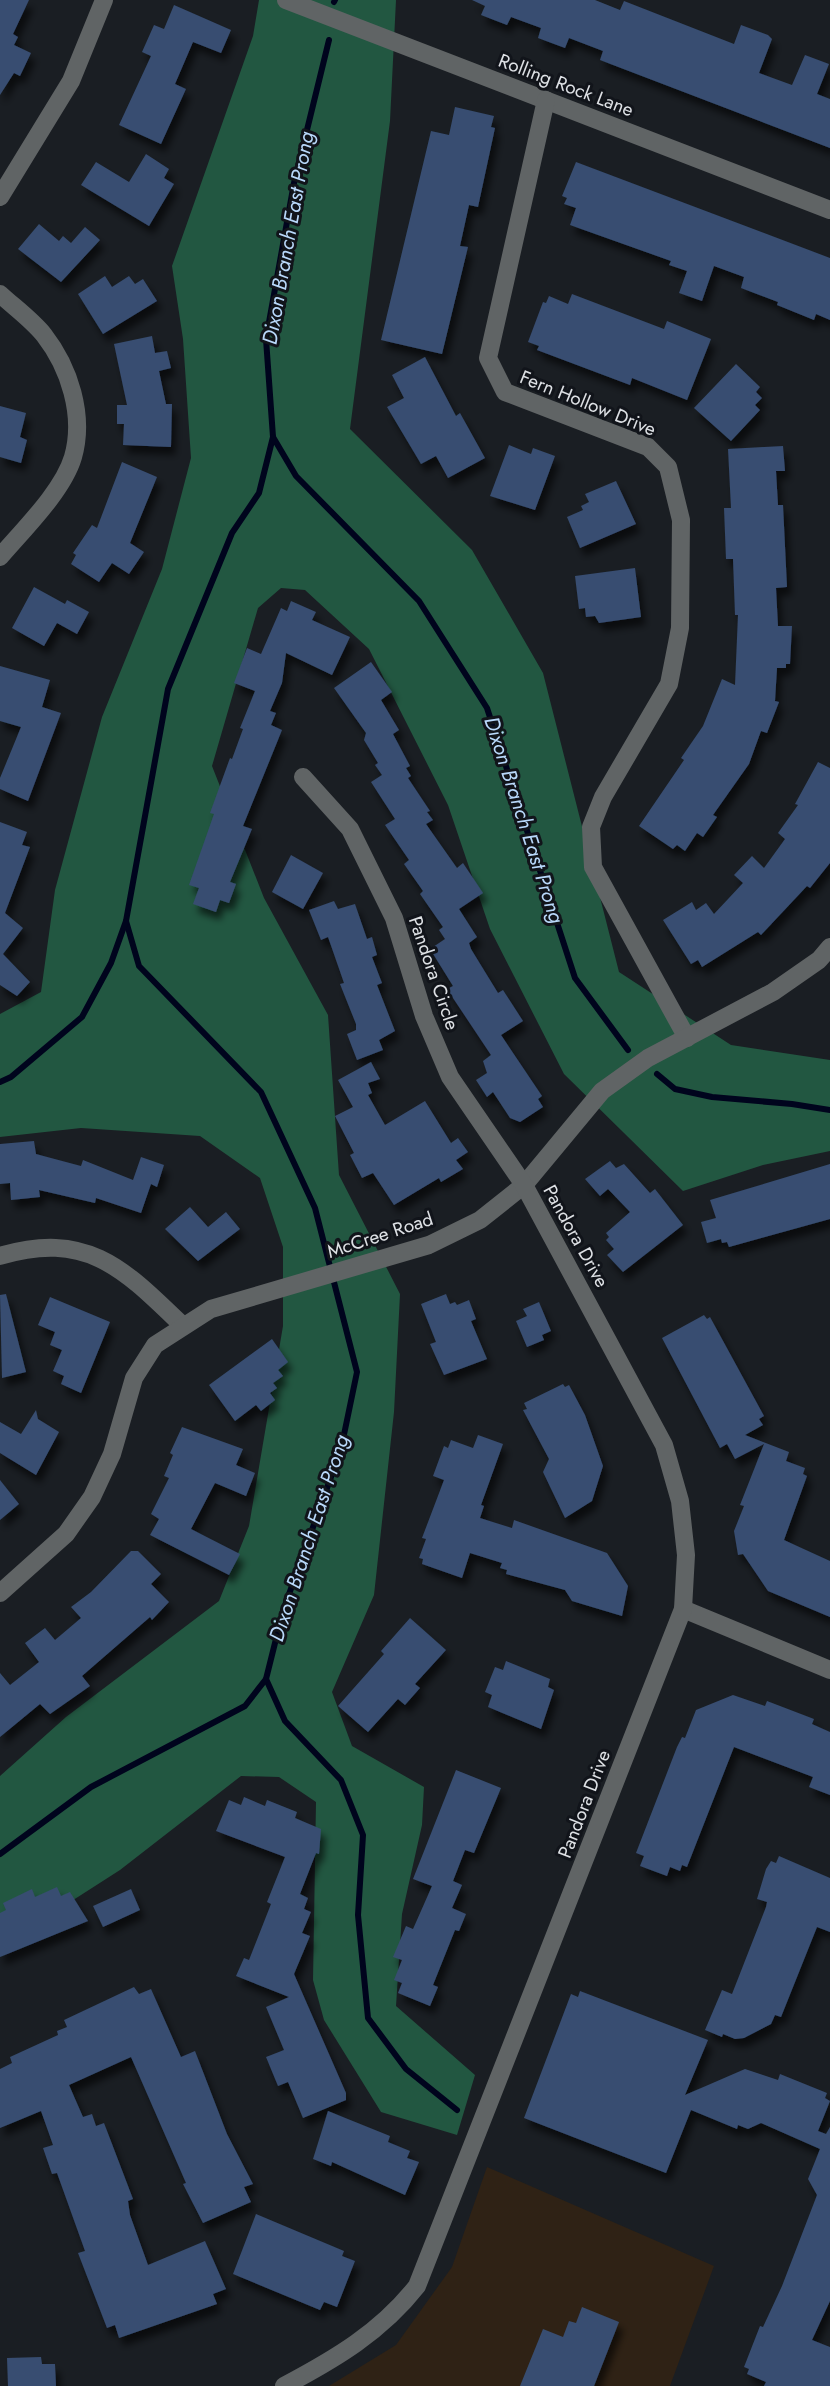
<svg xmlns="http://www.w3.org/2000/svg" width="830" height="2386" viewBox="0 0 830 2386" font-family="Jost,sans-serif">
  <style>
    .commercial { fill: #2f2215 }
    .forest { fill: #225741 }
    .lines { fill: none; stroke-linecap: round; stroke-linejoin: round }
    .stream { stroke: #00041d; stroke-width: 6 }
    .building { fill: #374d71; filter: url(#shadow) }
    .minor { stroke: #606465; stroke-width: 18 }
    .labels { text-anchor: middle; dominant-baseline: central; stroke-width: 6; stroke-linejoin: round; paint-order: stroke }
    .street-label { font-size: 19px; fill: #dee1e5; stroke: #11141a }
    .water-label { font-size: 21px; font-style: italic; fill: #b8d8fa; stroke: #11141a }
  </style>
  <defs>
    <filter id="shadow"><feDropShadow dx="4.5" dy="8" stdDeviation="3.5" flood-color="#0009"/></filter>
  </defs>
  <rect width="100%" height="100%" fill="#1a1e23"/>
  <!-- commercial -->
  <path class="commercial" d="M 487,2167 L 714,2266 L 670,2386 L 329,2386 L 396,2345 L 452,2267 Z"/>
  <!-- forest -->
  <path class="forest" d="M 259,0 L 396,0 L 390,121 L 350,429 L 472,550 L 543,673 L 619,972 L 731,1045 L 830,1060 L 830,1151 L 763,1165 L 683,1191 L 564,1074 L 490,929 L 448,805 L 369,649 L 305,590 L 281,588 L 258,608 L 212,766 L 264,898 L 328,1015 L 339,1175 L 400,1294 L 394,1412 L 374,1595 L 332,1692 L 352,1746 L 424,1787 L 422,1825 L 402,1914 L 396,2006 L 475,2075 L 457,2135 L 381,2112 L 324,2020 L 313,1980 L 316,1802 L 279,1777 L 241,1776 L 120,1870 L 0,1947 L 0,1776 L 66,1717 L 219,1601 L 249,1526 L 283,1326 L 283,1247 L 260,1178 L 200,1136 L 81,1128 L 0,1137 L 0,1014 L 41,992 L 55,890 L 102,717 L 162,569 L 191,458 L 183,339 L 172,266 L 253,36 Z"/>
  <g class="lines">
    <!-- stream -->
    <g class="stream">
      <path d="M 334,2 L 335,0"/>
      <path d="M 329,40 L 294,183 L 266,339 L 273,437 L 296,476 L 419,601 L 487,708 L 575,978 L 628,1050"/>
      <path d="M 273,437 L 259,493 L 232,533 L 168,689 L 126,921 L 139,966 L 261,1092 L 315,1208 L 357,1372 L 341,1449 L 283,1611 L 266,1679 L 285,1721 L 341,1780 L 363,1835 L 358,1915 L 368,2018 L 406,2069 L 457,2110"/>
      <path d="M 657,1074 L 675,1089 L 712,1097 L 792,1104 L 830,1110"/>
      <path d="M 0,1082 L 11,1077 L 82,1017 L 111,963 L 126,921"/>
      <path d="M 0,1854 L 91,1787 L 245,1706 L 266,1679"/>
    </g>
  </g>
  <!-- building -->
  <g class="building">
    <path d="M 0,0 L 29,0 L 13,34 L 18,37 L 14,45 L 31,53 L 20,76 L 14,73 L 0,95 Z"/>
    <path d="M 472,0 L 595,0 L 620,10 L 624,1 L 734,44 L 741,25 L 768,35 L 772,39 L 759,73 L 792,85 L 805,55 L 829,64 L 817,94 L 830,99 L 830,148 L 600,60 L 603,51 L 569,38 L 565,48 L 538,38 L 541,28 L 511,17 L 507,25 L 481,15 L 485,6 Z"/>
    <path d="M 174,5 L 231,30 L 221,53 L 193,42 L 175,84 L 186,89 L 161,144 L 119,125 L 151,56 L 142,52 L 154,25 L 164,29 Z"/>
    <path d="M 455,107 L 494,116 L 491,127 L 495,128 L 478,207 L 469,205 L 460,246 L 468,247 L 442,354 L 381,340 L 431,131 L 449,135 Z"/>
    <path d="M 146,154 L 169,169 L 164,178 L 174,184 L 149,226 L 81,185 L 96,162 L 129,182 Z"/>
    <path d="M 576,162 L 830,258 L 830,320 L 816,314 L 814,320 L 777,305 L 778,302 L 741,288 L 744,277 L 714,266 L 702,301 L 679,293 L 687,271 L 669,265 L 671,261 L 570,225 L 576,208 L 564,204 L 567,198 L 562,196 Z"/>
    <path d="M 39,224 L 59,241 L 63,236 L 71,243 L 85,227 L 100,240 L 61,282 L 18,249 Z"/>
    <path d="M 105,276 L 112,287 L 129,276 L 135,284 L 143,279 L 157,301 L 103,334 L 78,294 Z"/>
    <path d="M 572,294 L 664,329 L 667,321 L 711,339 L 687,400 L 632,378 L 630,385 L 537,350 L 539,346 L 528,342 L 543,302 L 546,303 L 549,296 L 568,304 Z"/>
    <path d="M 152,336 L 155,353 L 167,351 L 171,368 L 159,371 L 166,404 L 172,404 L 171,447 L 123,445 L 124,424 L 117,424 L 117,405 L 127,405 L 114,344 Z"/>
    <path d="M 425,357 L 456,416 L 460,413 L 485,458 L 448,478 L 436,456 L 421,464 L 387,407 L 404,398 L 392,375 Z"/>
    <path d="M 736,364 L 760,387 L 756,392 L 762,398 L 755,405 L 760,410 L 731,441 L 694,408 Z"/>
    <path d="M 0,406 L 26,413 L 20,437 L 27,440 L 21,463 L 0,457 Z"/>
    <path d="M 509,445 L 531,454 L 533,448 L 555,456 L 535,510 L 490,496 Z"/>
    <path d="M 783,446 L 785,471 L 776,471 L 778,505 L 783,505 L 787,587 L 776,588 L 778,626 L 792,626 L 790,664 L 786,664 L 786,668 L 777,668 L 775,701 L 779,702 L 767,733 L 761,731 L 749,764 L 713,815 L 717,817 L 703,837 L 697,833 L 685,851 L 677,845 L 673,849 L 639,826 L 684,760 L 681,758 L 703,726 L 722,679 L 735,685 L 738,615 L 735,615 L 733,559 L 726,559 L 724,508 L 731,508 L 728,449 Z"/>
    <path d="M 122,462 L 157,477 L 130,543 L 144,552 L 129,574 L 112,563 L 99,582 L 71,564 L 76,555 L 73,553 L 92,525 L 97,528 Z"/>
    <path d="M 616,481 L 636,524 L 580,548 L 567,517 L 583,510 L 581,506 L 589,502 L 585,494 Z"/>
    <path d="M 635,568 L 641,617 L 599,623 L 595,616 L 586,617 L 585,608 L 579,609 L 575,576 Z"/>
    <path d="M 34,587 L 65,604 L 67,600 L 89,612 L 77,634 L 57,623 L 44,646 L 12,628 Z"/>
    <path d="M 291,601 L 316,612 L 312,620 L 350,637 L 332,675 L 286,653 L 282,683 L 270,711 L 276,713 L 271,725 L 282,730 L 243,826 L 252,829 L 230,882 L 236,884 L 229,903 L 220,900 L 216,912 L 193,904 L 199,888 L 189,885 L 214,814 L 210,813 L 230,758 L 232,759 L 243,729 L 240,728 L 255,691 L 234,683 L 247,648 L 261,654 L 281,608 L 287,611 Z"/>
    <path d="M 371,662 L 392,692 L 381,700 L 399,730 L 393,734 L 410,766 L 406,768 L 411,776 L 408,778 L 430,811 L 427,812 L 433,820 L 426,824 L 457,868 L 463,863 L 483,893 L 459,909 L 477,937 L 469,943 L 471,949 L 498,993 L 503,990 L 523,1021 L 501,1035 L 542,1096 L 538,1099 L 543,1107 L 520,1122 L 510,1118 L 493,1092 L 487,1097 L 476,1080 L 487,1073 L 483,1061 L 491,1055 L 447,989 L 453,986 L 430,949 L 445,939 L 439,930 L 443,927 L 420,894 L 423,891 L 404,864 L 409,860 L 385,825 L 395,819 L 371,782 L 382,775 L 375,765 L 378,763 L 364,740 L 366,733 L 334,688 Z"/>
    <path d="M 0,666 L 50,680 L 42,707 L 61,713 L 28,801 L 0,789 L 0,778 L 21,727 L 0,721 Z"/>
    <path d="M 818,762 L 830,768 L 830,863 L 810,888 L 807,886 L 761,935 L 758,932 L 702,967 L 698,960 L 691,964 L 663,920 L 692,902 L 696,910 L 706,903 L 714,914 L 743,883 L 734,875 L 752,856 L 764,868 L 785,839 L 778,833 L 798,805 L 795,804 Z"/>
    <path d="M 0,822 L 27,832 L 22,845 L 30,847 L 5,913 L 23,928 L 3,954 L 30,982 L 17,996 L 0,985 Z"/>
    <path d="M 291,855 L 323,873 L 303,909 L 272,892 Z"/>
    <path d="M 334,901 L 338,909 L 355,904 L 367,939 L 372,937 L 377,955 L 372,957 L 382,983 L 377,985 L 395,1031 L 379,1040 L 383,1050 L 357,1060 L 347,1034 L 356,1030 L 356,1024 L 340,984 L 344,983 L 328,937 L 321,940 L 309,910 Z"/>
    <path d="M 371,1062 L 380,1079 L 368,1083 L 372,1093 L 368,1095 L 385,1125 L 425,1101 L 451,1143 L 458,1138 L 468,1152 L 456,1160 L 463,1169 L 441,1182 L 439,1178 L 394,1205 L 373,1173 L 362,1178 L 350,1155 L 354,1153 L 335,1116 L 353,1107 L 338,1080 Z"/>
    <path d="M 34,1141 L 36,1154 L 81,1166 L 83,1160 L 133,1180 L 141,1157 L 164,1165 L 157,1187 L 151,1184 L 141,1213 L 96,1198 L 95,1203 L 39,1190 L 40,1197 L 11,1200 L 10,1183 L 0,1184 L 0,1144 Z"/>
    <path d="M 610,1161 L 616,1168 L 624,1164 L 650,1193 L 655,1189 L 683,1225 L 623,1272 L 607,1255 L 614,1249 L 606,1240 L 609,1237 L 606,1233 L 630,1212 L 608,1189 L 600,1196 L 585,1179 Z"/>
    <path d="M 830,1164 L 830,1219 L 729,1247 L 727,1242 L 722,1243 L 721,1239 L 707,1243 L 701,1222 L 716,1218 L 710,1200 Z"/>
    <path d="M 190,1207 L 208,1227 L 226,1212 L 240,1229 L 198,1261 L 165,1229 Z"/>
    <path d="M 6,1294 L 26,1372 L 2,1378 L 0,1295 Z"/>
    <path d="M 446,1294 L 450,1304 L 455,1302 L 457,1305 L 469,1300 L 476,1319 L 471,1321 L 487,1359 L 444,1375 L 430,1344 L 436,1342 L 421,1304 Z"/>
    <path d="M 50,1297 L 110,1322 L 81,1393 L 61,1384 L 64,1376 L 53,1371 L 62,1350 L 50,1345 L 55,1332 L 38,1325 Z"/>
    <path d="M 539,1302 L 551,1331 L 542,1335 L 544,1340 L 527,1347 L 516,1321 L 527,1316 L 523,1309 Z"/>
    <path d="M 704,1315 L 707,1319 L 710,1317 L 764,1416 L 759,1419 L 763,1425 L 745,1435 L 789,1452 L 786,1461 L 805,1468 L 803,1474 L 807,1476 L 784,1540 L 830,1561 L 830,1617 L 768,1591 L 743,1554 L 738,1555 L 734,1531 L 744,1506 L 740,1505 L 764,1444 L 735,1459 L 727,1444 L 720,1448 L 662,1338 Z"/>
    <path d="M 272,1339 L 288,1362 L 278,1370 L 283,1376 L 273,1383 L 277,1388 L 270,1393 L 275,1400 L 261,1411 L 256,1405 L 235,1421 L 209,1385 Z"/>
    <path d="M 563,1384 L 565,1387 L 569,1385 L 585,1415 L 603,1466 L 592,1501 L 565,1518 L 543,1472 L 549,1459 L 523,1410 L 527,1409 L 524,1403 Z"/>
    <path d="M 36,1410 L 38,1419 L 59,1432 L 36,1475 L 0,1453 L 0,1422 L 21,1434 Z"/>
    <path d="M 182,1427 L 243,1449 L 236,1465 L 255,1473 L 246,1496 L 215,1483 L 191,1529 L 240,1554 L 229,1575 L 150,1535 L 159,1519 L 151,1514 L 169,1478 L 164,1476 L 173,1455 L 170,1453 Z"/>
    <path d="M 478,1435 L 503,1444 L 481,1505 L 484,1506 L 480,1518 L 512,1528 L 514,1520 L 607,1553 L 628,1586 L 622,1616 L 572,1601 L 565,1590 L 506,1574 L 507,1570 L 500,1568 L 502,1563 L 470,1553 L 462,1578 L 422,1564 L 423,1559 L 419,1558 L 426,1539 L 422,1538 L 444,1480 L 433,1476 L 444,1446 L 448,1448 L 451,1440 L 473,1448 Z"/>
    <path d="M 0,1480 L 19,1504 L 0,1520 Z"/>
    <path d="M 131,1551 L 138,1551 L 161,1574 L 151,1584 L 169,1602 L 152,1620 L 150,1617 L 82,1676 L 90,1686 L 50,1714 L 40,1704 L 0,1737 L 0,1673 L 10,1685 L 39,1662 L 25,1643 L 45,1628 L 55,1640 L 81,1618 L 71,1607 L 91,1592 Z"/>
    <path d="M 410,1618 L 446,1650 L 415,1684 L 420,1688 L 405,1705 L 398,1699 L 368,1732 L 338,1706 L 384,1654 L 381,1651 Z"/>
    <path d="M 506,1661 L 550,1679 L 548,1687 L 554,1690 L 541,1729 L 488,1707 L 492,1695 L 485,1692 L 495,1667 L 503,1670 Z"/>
    <path d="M 733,1695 L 765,1706 L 767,1701 L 814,1719 L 812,1724 L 830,1732 L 830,1795 L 809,1787 L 813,1777 L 734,1747 L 687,1867 L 682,1865 L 680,1871 L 670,1867 L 667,1876 L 640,1866 L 644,1856 L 636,1853 L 677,1747 L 682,1737 L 685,1738 L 696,1710 Z"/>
    <path d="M 456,1770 L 501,1788 L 474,1853 L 465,1850 L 453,1881 L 462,1885 L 452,1908 L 466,1914 L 459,1931 L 455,1930 L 433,1985 L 438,1987 L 430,2006 L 398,1993 L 402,1983 L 394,1980 L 402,1960 L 393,1957 L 406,1926 L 413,1929 L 432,1886 L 413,1879 Z"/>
    <path d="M 244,1797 L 265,1806 L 267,1800 L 297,1812 L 295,1818 L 321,1829 L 319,1854 L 316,1853 L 300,1894 L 308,1898 L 304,1909 L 311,1912 L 302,1933 L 310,1936 L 294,1974 L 346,2093 L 346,2100 L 303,2118 L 288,2082 L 278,2086 L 266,2057 L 284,2050 L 266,2007 L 289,1997 L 236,1976 L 244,1958 L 249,1960 L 271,1904 L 267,1902 L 285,1857 L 216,1831 L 229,1800 L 241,1805 Z"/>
    <path d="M 779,1856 L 830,1878 L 830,1932 L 817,1927 L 781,2017 L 775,2015 L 771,2024 L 744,2038 L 735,2039 L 723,2034 L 722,2037 L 705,2030 L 722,1990 L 732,1994 L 766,1907 L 767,1902 L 757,1899 L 766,1869 L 771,1861 L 776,1863 Z"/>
    <path d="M 57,1887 L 61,1896 L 70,1892 L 88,1921 L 0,1957 L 0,1913 L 6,1910 L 3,1903 L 32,1889 L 35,1897 Z"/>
    <path d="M 131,1889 L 140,1910 L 103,1927 L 93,1906 Z"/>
    <path d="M 134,1987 L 139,1994 L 151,1989 L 181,2057 L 195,2051 L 227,2134 L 253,2184 L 244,2187 L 251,2202 L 203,2223 L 183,2184 L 186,2183 L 131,2057 L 69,2085 L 83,2117 L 92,2114 L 96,2126 L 104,2123 L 133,2199 L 128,2201 L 130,2215 L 148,2265 L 205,2241 L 226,2289 L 213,2294 L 217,2304 L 119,2338 L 115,2325 L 107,2328 L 78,2253 L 85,2251 L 57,2173 L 52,2174 L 43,2148 L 53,2145 L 41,2111 L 0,2128 L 0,2069 L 12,2063 L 10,2057 L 58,2035 L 57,2031 L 67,2027 L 64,2020 Z"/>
    <path d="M 580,1991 L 708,2040 L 685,2095 L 745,2069 L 778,2080 L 780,2074 L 827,2093 L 825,2098 L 830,2101 L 818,2131 L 826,2134 L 830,2127 L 830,2301 L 812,2340 L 830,2347 L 830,2386 L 764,2386 L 766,2382 L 747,2374 L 749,2369 L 744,2367 L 760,2326 L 763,2327 L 782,2286 L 817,2195 L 808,2179 L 820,2149 L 761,2123 L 748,2129 L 738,2125 L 737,2129 L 691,2110 L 666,2173 L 524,2118 L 571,1994 L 578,1997 Z"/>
    <path d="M 328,2111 L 390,2136 L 388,2142 L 410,2151 L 407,2158 L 419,2162 L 405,2195 L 332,2162 L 331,2166 L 313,2159 Z"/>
    <path d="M 256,2214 L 344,2251 L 342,2256 L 355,2261 L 337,2307 L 324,2302 L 320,2310 L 233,2274 Z"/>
    <path d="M 582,2307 L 619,2322 L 594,2386 L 520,2386 L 543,2329 L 563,2337 L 569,2321 L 576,2323 Z"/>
    <path d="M 41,2357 L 42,2364 L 55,2364 L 56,2386 L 8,2386 L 7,2358 Z"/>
  </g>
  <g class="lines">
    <!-- minor -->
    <g class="minor">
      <path d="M 286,0 L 830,210"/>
      <path d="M 546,100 L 488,358 L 505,392 L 648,447 L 668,467 L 681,520 L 680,628 L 669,684 L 603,797 L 591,827 L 593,867 L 687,1038"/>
      <path d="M 0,197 L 71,81 L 104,0"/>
      <path d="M 0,294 C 14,307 32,320 44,335 C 69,367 85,415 73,457 C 63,491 23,530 0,557"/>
      <path d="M 0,1256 C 87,1230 124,1269 182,1325"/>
      <path d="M 0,1593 L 66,1534 L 92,1497 L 112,1454 L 134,1378 L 155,1345 L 211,1309 L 429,1245 L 480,1220 L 524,1185 L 602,1091 L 648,1058 L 773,992 L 819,960 L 830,947"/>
      <path d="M 683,1609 L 830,1670"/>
      <path d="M 284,2386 C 335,2359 381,2332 417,2286 L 683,1609 L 686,1555 L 680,1501 L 664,1445 L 524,1185 L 450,1077 L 424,1016 L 394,918 L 350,829 L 303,777"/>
    </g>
  </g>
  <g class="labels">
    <!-- street labels -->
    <g class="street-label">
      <text transform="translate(566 85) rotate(21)">Rolling Rock Lane</text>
      <text transform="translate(588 403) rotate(22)">Fern Hollow Drive</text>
      <text transform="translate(434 973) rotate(71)">Pandora Circle</text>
      <text transform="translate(380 1235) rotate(-18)">McCree Road</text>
      <text transform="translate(576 1236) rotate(61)">Pandora Drive</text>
      <text transform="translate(584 1804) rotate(-69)">Pandora Drive</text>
    </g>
    <!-- water labels -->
    <g class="water-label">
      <text transform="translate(288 238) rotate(-80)">Dixon Branch East Prong</text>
      <text transform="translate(524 820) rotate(72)">Dixon Branch East Prong</text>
      <text transform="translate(309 1538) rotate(-72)">Dixon Branch East Prong</text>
    </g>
  </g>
</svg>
